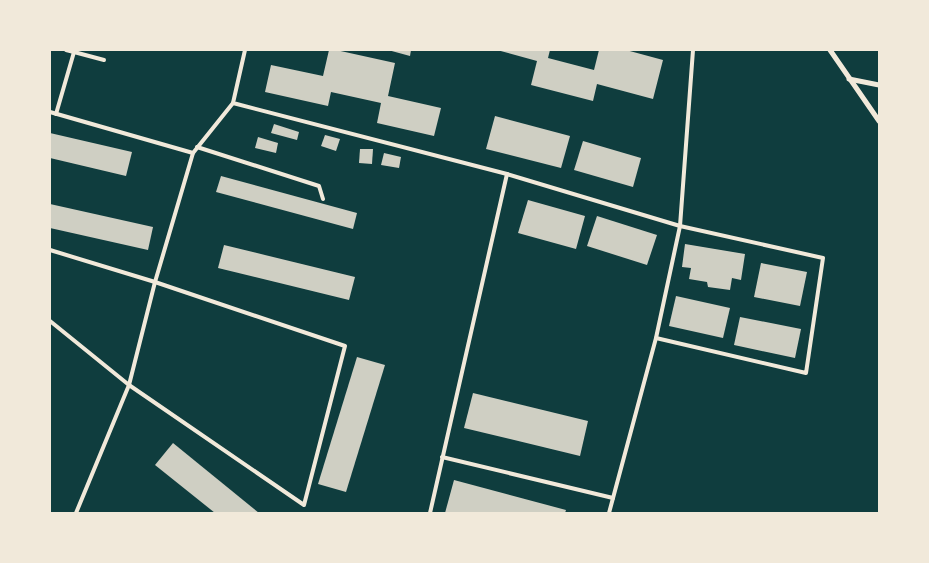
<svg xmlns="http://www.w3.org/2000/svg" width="929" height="563" viewBox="0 0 929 563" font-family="Karla,sans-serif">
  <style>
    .building { fill: #cfcfc3 }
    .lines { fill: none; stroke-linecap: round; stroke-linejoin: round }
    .service { stroke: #f1e9da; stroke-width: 4 }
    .minor { stroke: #f1e9da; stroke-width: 5 }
  </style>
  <rect width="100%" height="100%" fill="#0f3d3e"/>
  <!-- building -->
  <g class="building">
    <path d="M 329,50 L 336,50 L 395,63 L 388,96 L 441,108 L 434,136 L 377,123 L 381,103 L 331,92 L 328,106 L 265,92 L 271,65 L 323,76 Z"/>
    <path d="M 388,50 L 411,50 L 410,56 Z"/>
    <path d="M 497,50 L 550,50 L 548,58 L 594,70 L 599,50 L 626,50 L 663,60 L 653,99 L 597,84 L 593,101 L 531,85 L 537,61 Z"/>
    <path d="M 495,116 L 570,136 L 561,168 L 486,149 Z"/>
    <path d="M 274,124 L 299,132 L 297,140 L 271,133 Z"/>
    <path d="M 50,133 L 132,152 L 126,176 L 50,158 Z"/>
    <path d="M 325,135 L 340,139 L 336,151 L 321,146 Z"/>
    <path d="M 258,137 L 278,143 L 276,153 L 255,148 Z"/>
    <path d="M 583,141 L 641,158 L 633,187 L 574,170 Z"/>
    <path d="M 360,149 L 373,149 L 372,164 L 359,163 Z"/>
    <path d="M 384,153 L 401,157 L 399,168 L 381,165 Z"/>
    <path d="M 221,176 L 357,213 L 353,229 L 216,192 Z"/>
    <path d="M 528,200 L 585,216 L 576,249 L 518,233 Z"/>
    <path d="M 50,204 L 153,227 L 148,250 L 50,228 Z"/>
    <path d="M 597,216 L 657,235 L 647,265 L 587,246 Z"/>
    <path d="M 685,244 L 745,254 L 741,280 L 732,278 L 730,290 L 708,287 L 707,282 L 689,279 L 691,268 L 682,267 Z"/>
    <path d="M 224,245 L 355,277 L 349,300 L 218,268 Z"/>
    <path d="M 761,263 L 807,272 L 800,306 L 754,297 Z"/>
    <path d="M 676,296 L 730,308 L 723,338 L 669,326 Z"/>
    <path d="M 740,317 L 801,329 L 795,358 L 734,345 Z"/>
    <path d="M 357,357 L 385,365 L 346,492 L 318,484 Z"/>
    <path d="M 473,393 L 588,421 L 580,456 L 464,428 Z"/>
    <path d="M 173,443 L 259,513 L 215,513 L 155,465 Z"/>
    <path d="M 454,480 L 566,510 L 565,513 L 445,513 Z"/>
  </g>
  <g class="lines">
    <!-- service -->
    <g class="service">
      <path d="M 245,50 L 233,103 L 507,174"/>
      <path d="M 74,52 L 104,60"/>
      <path d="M 50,112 L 193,153 L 233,103"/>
      <path d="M 56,114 L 74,52 L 66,50"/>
      <path d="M 197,147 L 319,186 L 323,199"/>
      <path d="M 50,250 L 155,282 L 345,346 L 304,505 L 129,385 L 50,321"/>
      <path d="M 442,457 L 613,498"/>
      <path d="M 76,513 L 129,385 L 155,282 L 193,153"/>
      <path d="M 430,513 L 507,174 L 680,226 L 823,258 L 806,373 L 656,338"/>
      <path d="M 609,513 L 656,338 L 680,226 L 693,50"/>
    </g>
    <!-- minor -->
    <g class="minor">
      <path d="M 830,50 L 879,121"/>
      <path d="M 849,79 L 879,85"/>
    </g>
  </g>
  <!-- border -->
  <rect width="929" height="563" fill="none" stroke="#f1e9da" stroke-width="102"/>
</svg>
